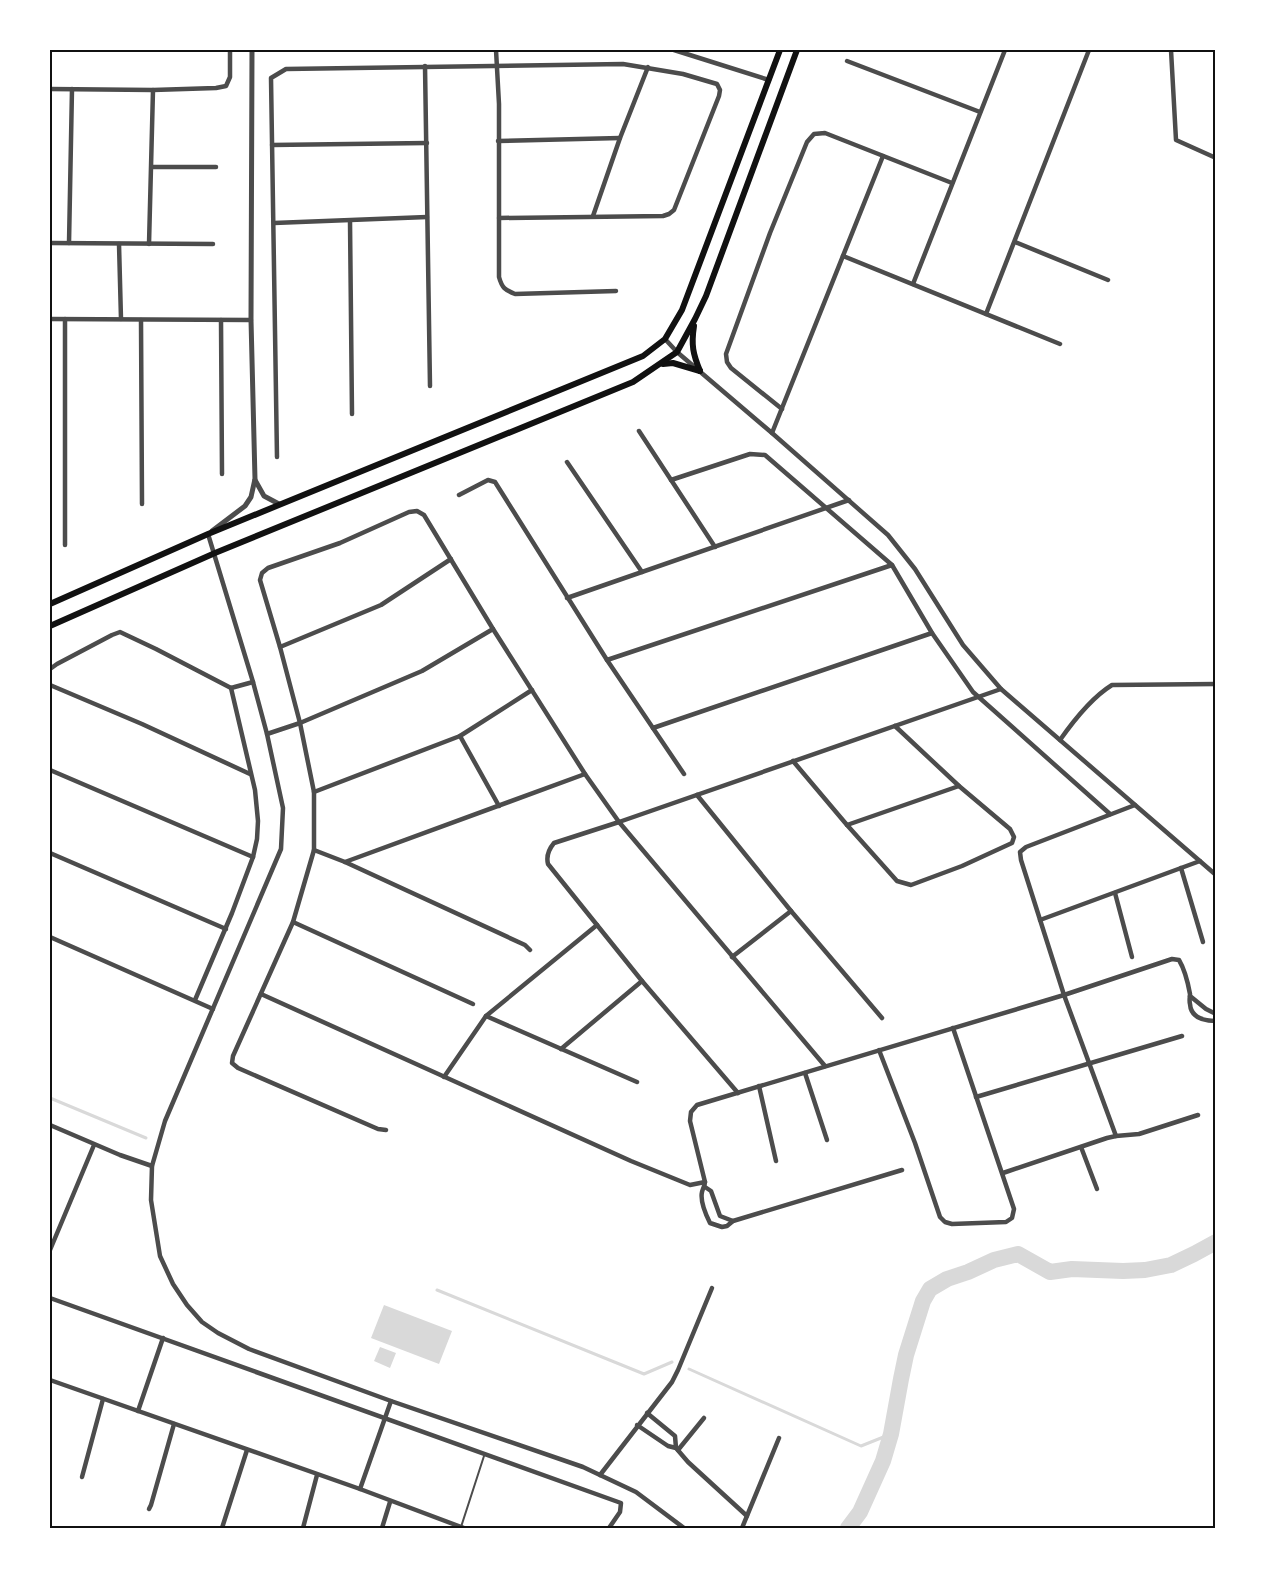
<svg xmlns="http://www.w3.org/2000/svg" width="1265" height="1578" viewBox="0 0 1265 1578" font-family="Figtree,sans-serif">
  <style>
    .water { fill: #d9d9d9 }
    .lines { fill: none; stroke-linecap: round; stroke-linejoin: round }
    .stream { stroke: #d9d9d9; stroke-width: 3 }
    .river { stroke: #d9d9d9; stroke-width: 16 }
    .service { stroke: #4c4c4c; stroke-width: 2 }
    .minor { stroke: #4c4c4c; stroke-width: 4.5 }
    .tertiary { stroke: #4c4c4c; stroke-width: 5 }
    .secondary { stroke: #111; stroke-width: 6 }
    .neatline { fill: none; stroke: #111; stroke-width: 2 }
  </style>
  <rect width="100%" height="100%" fill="#fff"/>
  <!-- water -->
  <g class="water">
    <path d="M 384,1305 L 452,1331 L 439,1364 L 371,1338 Z"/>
    <path d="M 380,1347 L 396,1353 L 390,1368 L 374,1361 Z"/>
  </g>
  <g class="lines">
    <!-- stream -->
    <g class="stream">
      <path d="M 50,1098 L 146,1138"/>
      <path d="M 437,1290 L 644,1374 L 672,1362"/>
      <path d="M 689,1369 L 861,1446 L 891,1434"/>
    </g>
    <!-- river -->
    <path class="river" d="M 848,1528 L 860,1512 L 883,1461 L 891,1434 L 901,1379 L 906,1355 L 923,1301 L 930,1289 L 947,1279 L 968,1272 L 994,1260 L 1018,1254 L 1050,1272 L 1072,1269 L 1123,1271 L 1145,1270 L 1171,1265 L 1194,1254 L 1216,1242"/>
    <!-- service -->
    <path class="service" d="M 461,1527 L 484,1456"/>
    <!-- minor -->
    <g class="minor">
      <path d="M 496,50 L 499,104 L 499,277 C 502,288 505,290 515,294 L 616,291"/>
      <path d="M 674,50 L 769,80"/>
      <path d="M 1171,50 L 1176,140 L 1216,158"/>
      <path d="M 847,61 L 980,112"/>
      <path d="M 425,66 L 430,386"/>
      <path d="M 50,89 L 153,90 L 216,88 L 226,86 L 230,77 L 230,50"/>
      <path d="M 498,141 L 620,138"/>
      <path d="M 272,145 L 427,143"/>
      <path d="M 152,167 L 216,167"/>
      <path d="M 593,216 L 620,138 L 648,67"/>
      <path d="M 350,221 L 352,414"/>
      <path d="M 274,223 L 427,217"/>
      <path d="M 1015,242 L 1108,280"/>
      <path d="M 50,243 L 213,244"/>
      <path d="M 69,243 L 72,89"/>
      <path d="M 119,244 L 121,319"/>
      <path d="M 149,244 L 153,90"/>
      <path d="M 843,256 L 1060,344"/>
      <path d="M 913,284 L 1005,50"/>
      <path d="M 986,314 L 1089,50"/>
      <path d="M 50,319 L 251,320"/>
      <path d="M 141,320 L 142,504"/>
      <path d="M 221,320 L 222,474"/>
      <path d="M 665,339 L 677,352 L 772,433 L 888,535 L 915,569 L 963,645 L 1001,689 L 1216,875"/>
      <path d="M 782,409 L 731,368 L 727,362 L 726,354 L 770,233 L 807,142 L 814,134 L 825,133 L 952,183"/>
      <path d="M 639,431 L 715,547"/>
      <path d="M 772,433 L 883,156"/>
      <path d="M 277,457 L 271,78 L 286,69 L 623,64 L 683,74 L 717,84 L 720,90 L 719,96 L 674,210 L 669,214 L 663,216 L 499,218"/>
      <path d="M 567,462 L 642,572"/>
      <path d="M 671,480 L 750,454 L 765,455 L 892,565 L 932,633 L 973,692 L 1110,814"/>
      <path d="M 459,495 L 488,480 L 495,482 L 607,660 L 684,774"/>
      <path d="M 208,534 L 253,682 L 267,734 L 283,808 L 281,849 L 165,1121 L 152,1166 L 151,1200 L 160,1256 L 173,1284 L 187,1305 L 202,1322 L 218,1333 L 249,1349 L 391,1401 L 583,1467 L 636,1492 L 684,1528"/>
      <path d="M 65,545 L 65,319"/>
      <path d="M 567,598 L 849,500"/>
      <path d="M 280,647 L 381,605 L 451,559"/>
      <path d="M 607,660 L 892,565"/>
      <path d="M 50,669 L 57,664 L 112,635 L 120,632 L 156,649 L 231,688"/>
      <path d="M 50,685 L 142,724 L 250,774"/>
      <path d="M 231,688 L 253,682"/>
      <path d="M 653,728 L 932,633"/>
      <path d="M 267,734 L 300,723 L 422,671 L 493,629"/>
      <path d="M 460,736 L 499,806"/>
      <path d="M 1060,740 C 1074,720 1091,698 1112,685 L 1216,684"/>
      <path d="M 793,761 L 847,825 L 897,881 L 911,885 L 962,866 L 1012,843 L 1014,837 L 1010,829 L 959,786 L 895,726"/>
      <path d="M 50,770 L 253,857"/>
      <path d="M 314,792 L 460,736 L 532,690"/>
      <path d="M 697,795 L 791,911 L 882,1018"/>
      <path d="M 847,825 L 959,786"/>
      <path d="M 314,850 L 345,862 L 525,945 L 530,950"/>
      <path d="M 50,853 L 226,929"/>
      <path d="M 345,862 L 585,774"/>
      <path d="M 1181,868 L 1203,942"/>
      <path d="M 1115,893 L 1132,957"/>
      <path d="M 1040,920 L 1200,861"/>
      <path d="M 293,922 L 473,1004"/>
      <path d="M 50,937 L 213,1009"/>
      <path d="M 732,957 L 791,911"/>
      <path d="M 261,994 L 631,1161 L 690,1185 L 705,1182"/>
      <path d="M 1190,996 L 1206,1009 L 1216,1014"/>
      <path d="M 195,1000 L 232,913 L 253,857 L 257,839 L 258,821 L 255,790 L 231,688"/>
      <path d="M 486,1016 L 637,1082"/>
      <path d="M 561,1049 L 642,981"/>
      <path d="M 879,1050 L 915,1143 L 940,1217 L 945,1222 L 952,1224 L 1006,1222 L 1012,1218 L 1014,1209 L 953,1028"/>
      <path d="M 805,1073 L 827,1140"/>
      <path d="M 444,1077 L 486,1016 L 597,925"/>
      <path d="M 759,1086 L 776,1161"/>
      <path d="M 738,1093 L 642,981 L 548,864 C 546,856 549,849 554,843 L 619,822 L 1001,689"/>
      <path d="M 976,1097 L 1182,1036"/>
      <path d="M 50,1125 L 120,1155 L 152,1166"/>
      <path d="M 386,1130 L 378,1129 L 238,1068 L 232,1063 L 233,1056 L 293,922 L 314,850 L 314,792 L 300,723 L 280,647 L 260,580 L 262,573 L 268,568 L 340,543 L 409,512 L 417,511 L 424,515 L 493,629 L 585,774 L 619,822 L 825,1066"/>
      <path d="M 1116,1136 L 1064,995 L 1021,860 L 1020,852 L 1026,847 L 1135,805"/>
      <path d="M 1081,1147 L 1097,1189"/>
      <path d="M 902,1170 L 733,1221 L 727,1226 L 722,1227 L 710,1223 C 706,1215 700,1201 702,1192 C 703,1188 705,1185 705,1182 L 690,1121 L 691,1112 L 697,1105 L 1064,995 L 1172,959 L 1179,960 C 1185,970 1188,983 1190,994 C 1190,997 1189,1000 1190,1004 C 1191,1018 1203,1021 1216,1021"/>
      <path d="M 1003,1173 L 1107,1138 L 1116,1136 L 1139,1134 L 1198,1115"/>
      <path d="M 705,1187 L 711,1191 L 720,1216 L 733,1221"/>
      <path d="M 50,1250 L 94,1145"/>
      <path d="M 50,1298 L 621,1503 L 620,1512 L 609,1528"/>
      <path d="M 50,1380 L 360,1489 L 464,1528"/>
      <path d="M 138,1411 L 163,1338"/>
      <path d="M 647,1413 L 675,1436 L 676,1448"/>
      <path d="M 637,1425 L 668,1446 L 676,1448 L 688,1462 L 747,1516"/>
      <path d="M 678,1450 L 704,1418"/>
      <path d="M 600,1475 L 672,1382 L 678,1370 L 712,1288"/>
      <path d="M 82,1477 L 103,1399"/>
      <path d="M 360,1489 L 391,1401"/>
      <path d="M 149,1509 L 151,1505 L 174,1424"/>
      <path d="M 222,1528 L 247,1450"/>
      <path d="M 303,1528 L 317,1475"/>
      <path d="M 382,1528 L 390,1502"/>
      <path d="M 742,1528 L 779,1438"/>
    </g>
    <!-- tertiary -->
    <g class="tertiary">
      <path d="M 255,480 L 264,496 L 279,504"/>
      <path d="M 212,531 L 245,506 L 251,497 L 255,479 L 251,320 L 252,50"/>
    </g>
    <!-- secondary -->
    <g class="secondary">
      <path d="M 694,326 C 691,345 693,354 700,371"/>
      <path d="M 663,364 L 673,363 L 700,371"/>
      <path d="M 50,604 L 208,534 L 643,356 L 665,339 L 682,310 L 780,50"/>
      <path d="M 50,626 L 215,553 L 633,382 L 677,352 L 695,319 L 706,296 L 797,50"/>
    </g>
  </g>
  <!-- border -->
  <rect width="1265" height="1578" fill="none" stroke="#ffffff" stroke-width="102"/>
  <rect x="51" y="51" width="1163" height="1476" class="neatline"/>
</svg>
